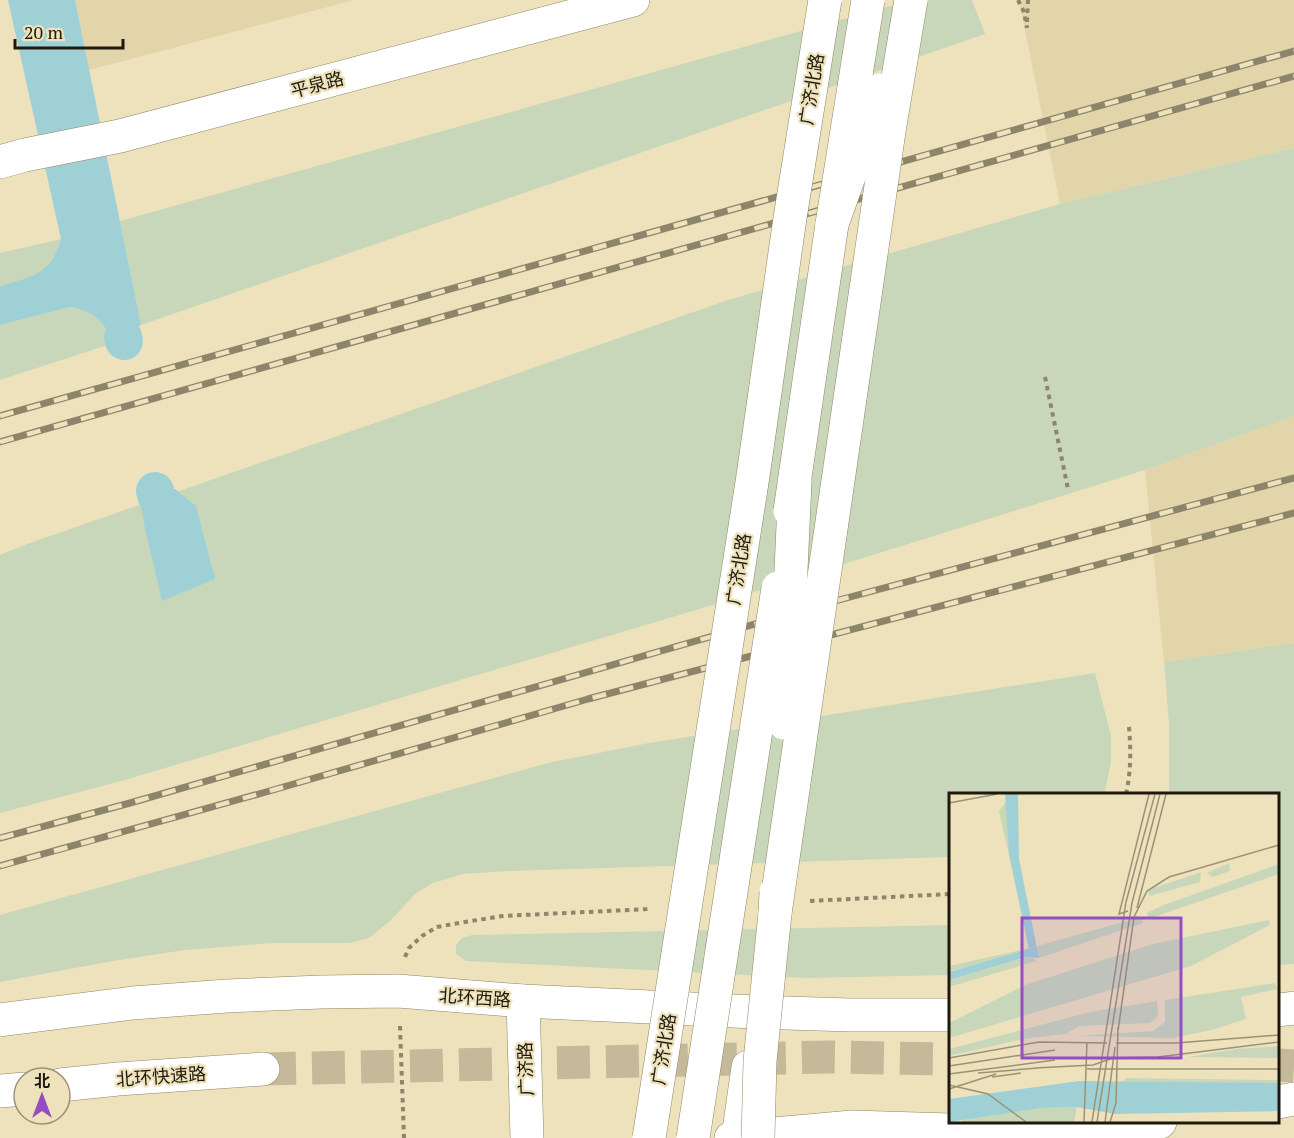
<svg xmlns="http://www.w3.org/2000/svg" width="1294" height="1138" viewBox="0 0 1294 1138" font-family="'PT Serif','Noto Sans SC',serif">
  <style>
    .built { fill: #e3d5aa }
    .green { fill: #c8d7ba }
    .water { fill: #9ed0d6 }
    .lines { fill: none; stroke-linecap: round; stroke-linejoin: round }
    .canal { stroke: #9ed0d6; stroke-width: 38 }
    .highway-tunnel { stroke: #c4ba9a; stroke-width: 33; stroke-dasharray: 33 16; stroke-linecap: butt }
    .secondary-casing { stroke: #908564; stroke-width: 34 }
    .primary-casing { stroke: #908564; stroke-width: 34 }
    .highway-casing { stroke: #908564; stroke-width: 34 }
    .path { stroke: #8e856b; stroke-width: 4; stroke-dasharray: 4.5 4.5; stroke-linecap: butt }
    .secondary { stroke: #fff; stroke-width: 33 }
    .primary { stroke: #fff; stroke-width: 33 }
    .highway { stroke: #fff; stroke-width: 33 }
    .rail-casing { stroke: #8d856b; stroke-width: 7 }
    .rail { stroke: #eee2bd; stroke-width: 4.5; stroke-dasharray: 14; stroke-linecap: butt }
    .secondary-bridge-casing { stroke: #908564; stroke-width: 34; stroke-linecap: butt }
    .highway-bridge-casing { stroke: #908564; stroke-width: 34; stroke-linecap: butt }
    .secondary-bridge { stroke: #fff; stroke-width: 33 }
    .highway-bridge { stroke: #fff; stroke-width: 33 }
    .labels { text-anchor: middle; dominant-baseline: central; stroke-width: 4.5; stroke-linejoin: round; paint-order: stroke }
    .street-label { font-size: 18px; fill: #1e190c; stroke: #eee2bd }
    .inset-road { fill: none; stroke: #9b9276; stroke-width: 1.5 }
    .view { fill: #944ec2; fill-opacity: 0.15; stroke: #944ec2; stroke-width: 3 }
    .inset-edge { fill: none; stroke: #1e190c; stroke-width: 3 }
  </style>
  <rect width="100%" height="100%" fill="#eee2bd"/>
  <!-- built -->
  <g class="built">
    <path d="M 75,0 L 354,0 L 89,70 Z"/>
    <path d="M 1019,0 L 1294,0 L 1294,148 L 1060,204 Z"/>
    <path d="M 1294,416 L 1294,643 L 1164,662 L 1145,470 Z"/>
  </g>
  <!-- green -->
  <g class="green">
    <path d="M 912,0 L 972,0 L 985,34 L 141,325 L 120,221 Z"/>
    <path d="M 1294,148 L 1294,416 L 1145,470 L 706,607 L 125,780 L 0,813 L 0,555 L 27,544 L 728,300 L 1060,204 Z"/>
    <path d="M 61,239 C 51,273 32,278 0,286 L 0,253 Z"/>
    <path d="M 70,307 C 92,311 107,321 111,344 L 0,380 L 0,325 Z"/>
    <path d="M 1294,643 L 1294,964 L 1278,965 L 1278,794 L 1169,794 L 1169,723 L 1164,662 Z"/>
    <path d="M 1095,673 L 1111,736 L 1111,762 L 1105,791 L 1104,794 L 950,794 L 950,857 L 509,871 L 463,874 L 433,883 L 415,894 L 391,920 L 369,938 L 350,943 L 273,943 L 185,950 L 113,961 L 0,982 L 0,915 L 548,763 L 649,743 Z"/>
    <path d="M 950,925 L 950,975 L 806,978 L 466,961 L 456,954 L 456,945 L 462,938 L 472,935 Z"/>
  </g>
  <!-- water -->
  <g class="water">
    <path d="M 8,0 L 75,0 L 141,325 L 111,344 C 107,321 92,311 70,307 L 0,325 L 0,286 C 32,277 51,274 61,239 Z"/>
    <path d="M 175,489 L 196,506 L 215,579 L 162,601 L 145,528 L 140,501 Z"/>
  </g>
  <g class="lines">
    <!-- canal -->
    <g class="canal">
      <path d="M 123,337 L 124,341"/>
      <path d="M 155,491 L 156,495"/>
    </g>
    <!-- highway-tunnel -->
    <g class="highway-tunnel">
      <path d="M 1278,1065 L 1294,1066"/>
      <path d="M 263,1069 L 830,1057 L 950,1059"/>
    </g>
    <defs>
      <g id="secondary">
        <path d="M 0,162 L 25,155 L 120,136 L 633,0"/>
        <path d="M 523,1001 L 527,1138"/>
        <path d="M 738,1138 L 748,1067"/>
      </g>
      <g id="primary">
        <path d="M 1278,1010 L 1294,1008"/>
        <path d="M 0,1020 L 133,1003 L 227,996 L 321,992 L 398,991 L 523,1001 L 755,1012 L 850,1015 L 950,1015"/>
        <path d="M 1278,1102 L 1294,1099"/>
        <path d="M 731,1138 L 852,1127 L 1016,1132 L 1105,1128 L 1160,1122"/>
      </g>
      <g id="highway">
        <path d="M 60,1085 L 118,1079 L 263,1069"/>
        <path d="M 0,1091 L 24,1089"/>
      </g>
    </defs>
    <!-- secondary casing -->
    <use href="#secondary" class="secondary-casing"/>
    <!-- primary casing -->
    <use href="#primary" class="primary-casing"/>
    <!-- highway casing -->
    <use href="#highway" class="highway-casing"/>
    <!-- path -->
    <g class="path">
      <path d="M 1018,0 L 1024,12 L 1027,28"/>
      <path d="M 1027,22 L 1028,0"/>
      <path d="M 1045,377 L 1068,489"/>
      <path d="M 1126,794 C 1131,772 1131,750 1129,727"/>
      <path d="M 810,901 L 950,894"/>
      <path d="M 405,957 L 409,948 L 422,936 L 437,927 L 453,924 L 502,916 L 650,909"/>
      <path d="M 400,1026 L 404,1138"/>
    </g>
    <!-- secondary -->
    <use href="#secondary" class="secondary"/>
    <!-- primary -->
    <use href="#primary" class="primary"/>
    <!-- highway -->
    <use href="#highway" class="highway"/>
    <defs>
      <g id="rail">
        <path d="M 0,416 L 1294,51"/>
        <path d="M 0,442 L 1294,76"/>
        <path d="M 0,838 L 130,803 L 839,600 L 1294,478"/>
        <path d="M 0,866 L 273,790 L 588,699 L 1294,513"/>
      </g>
    </defs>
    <!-- rail casing -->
    <use href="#rail" class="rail-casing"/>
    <!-- rail -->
    <use href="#rail" class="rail"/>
    <defs>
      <g id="secondary-bridge">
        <path d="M 790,511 L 832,224 L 868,0"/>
        <path d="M 649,1138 L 753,476 L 790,218 L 825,0"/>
        <path d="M 693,1138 L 778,588"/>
      </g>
      <g id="highway-bridge">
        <path d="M 832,224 L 880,90"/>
        <path d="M 784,723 L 795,482"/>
        <path d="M 775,913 L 889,131 L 911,0"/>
        <path d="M 758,1138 L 760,1061 L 775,913 L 776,892"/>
      </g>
    </defs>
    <!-- secondary-bridge casing -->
    <use href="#secondary-bridge" class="secondary-bridge-casing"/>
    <!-- highway-bridge casing -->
    <use href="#highway-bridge" class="highway-bridge-casing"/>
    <!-- secondary-bridge -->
    <use href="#secondary-bridge" class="secondary-bridge"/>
    <!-- highway-bridge -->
    <use href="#highway-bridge" class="highway-bridge"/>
  </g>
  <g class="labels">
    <!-- street labels -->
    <g class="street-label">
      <text transform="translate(317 84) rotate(-15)">平泉路</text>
      <text transform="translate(811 89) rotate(-81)">广济北路</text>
      <text transform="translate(738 569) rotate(-81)">广济北路</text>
      <text transform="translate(475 997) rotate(4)">北环西路</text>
      <text transform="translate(663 1049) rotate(-81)">广济北路</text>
      <text transform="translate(525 1069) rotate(-92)">广济路</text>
      <text transform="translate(161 1076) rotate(-4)">北环快速路</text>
    </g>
  </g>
  <!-- overview -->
  <g transform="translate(949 793)">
    <rect width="330" height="330" fill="#eee2bd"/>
    <path d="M 57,9 L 60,62 L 50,18 ZM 280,70 L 281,78 L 264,84 L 258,80 ZM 330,71 L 330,81 L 199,126 L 198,120 L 212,113 ZM 252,79 L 251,89 L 200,103 L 199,97 ZM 192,124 L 194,130 L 90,165 L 88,153 ZM 320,127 L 321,132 L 242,173 L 0,245 L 0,230 L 76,192 L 204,151 ZM 81,155 L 76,160 L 0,178 L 0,173 ZM 82,163 L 87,168 L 0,194 L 0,187 ZM 326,190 L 328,196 L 292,204 L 297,226 L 263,237 L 223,245 L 129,243 L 204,238 L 216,229 L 216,207 ZM 208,208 L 209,223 L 201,230 L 130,233 L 116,241 L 75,246 L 0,263 L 0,256 L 141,219 ZM 330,253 L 330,265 L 239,264 L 287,256 ZM 177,285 L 330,287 L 330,290 L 173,291 ZM 128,314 L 125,329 L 12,329 L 17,324 L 88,315 Z" fill="#c8d7ba"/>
    <path d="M 56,1 L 69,1 L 70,66 L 90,165 L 77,164 L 0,187 L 0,179 L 80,156 L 60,62 ZM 130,288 L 330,290 L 330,318 L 166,321 L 128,314 L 91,315 L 0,329 L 0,306 Z" fill="#9ed0d6"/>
    <path class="inset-road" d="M 0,10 L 48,1M 188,115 L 217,1M 179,118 L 170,121 L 200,1M 169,238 L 185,124 L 198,98 L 220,84 L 330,52M 167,250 L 227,250 L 330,242M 0,265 L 90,249 L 158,250M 0,273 L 106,257M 86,275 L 144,272 L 164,265 L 209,264 L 330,249M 138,276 L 330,276M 29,280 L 89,275M 0,281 L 106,267M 43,284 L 72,280M 0,292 L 39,301 L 77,329M 0,296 L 47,281M 135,329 L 138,249M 143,329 L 177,109 L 206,1M 148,329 L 183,110 L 211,1M 156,329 L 166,254M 161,329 L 167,310 L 169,234"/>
    <path class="view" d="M 73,125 L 232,125 L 232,265 L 73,265 Z"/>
    <rect width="330" height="330" class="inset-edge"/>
  </g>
  <!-- north arrow -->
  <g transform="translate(42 1096)"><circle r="28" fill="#eee2bd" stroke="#9b9276" stroke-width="1.5"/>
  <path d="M0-4.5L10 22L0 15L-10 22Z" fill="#944ec2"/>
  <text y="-9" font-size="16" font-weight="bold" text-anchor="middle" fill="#1e190c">北</text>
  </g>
  <!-- scale -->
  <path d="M15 39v9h108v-9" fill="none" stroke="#1e190c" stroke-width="3"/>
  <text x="24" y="39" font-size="18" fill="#1e190c" stroke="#eee2bd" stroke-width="4.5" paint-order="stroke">20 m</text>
</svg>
